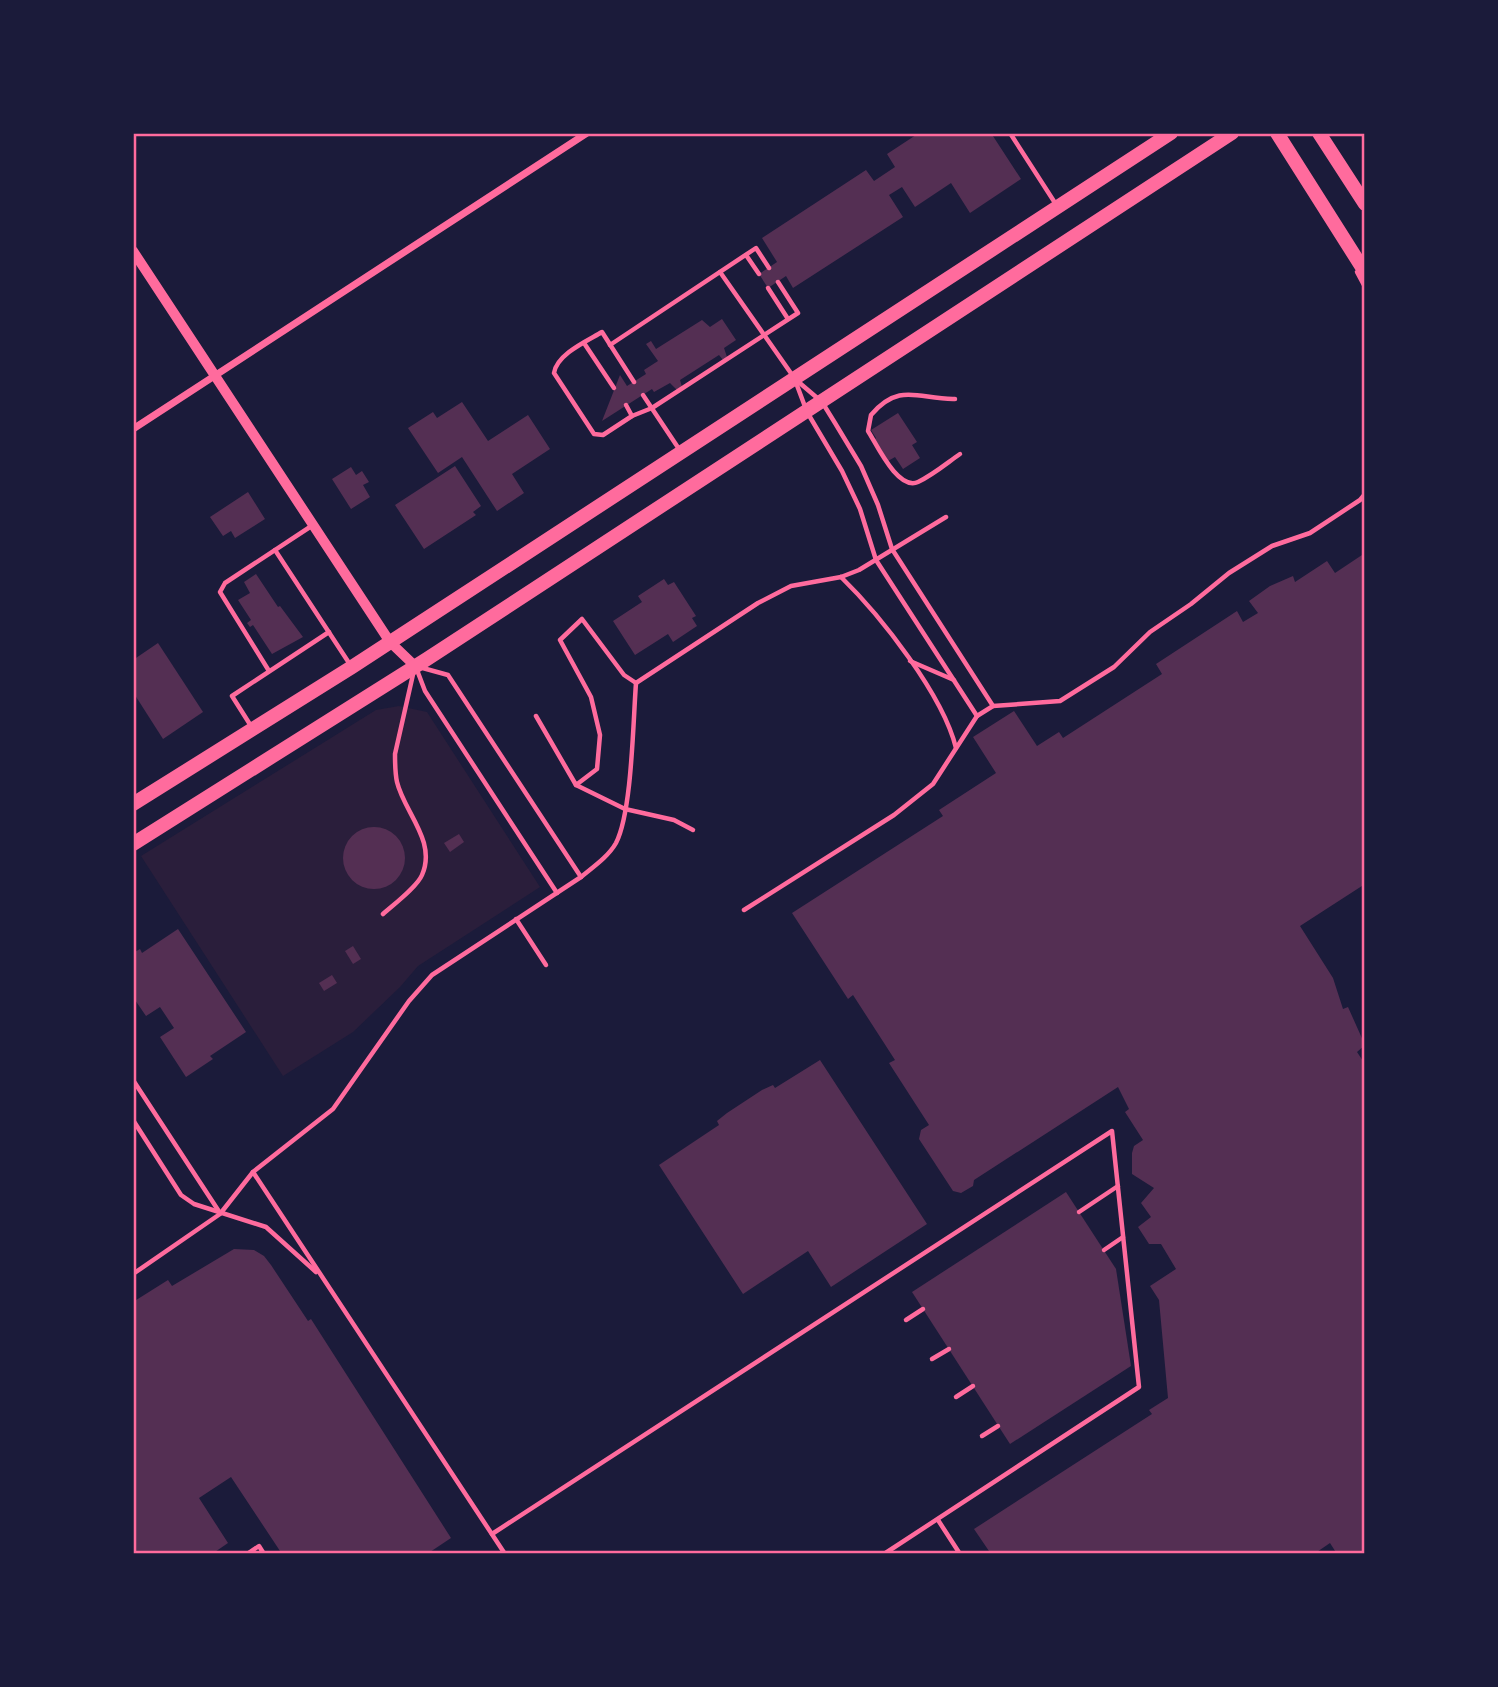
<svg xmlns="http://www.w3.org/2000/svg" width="1498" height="1687" viewBox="0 0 1498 1687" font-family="'Open Sans',sans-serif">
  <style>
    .green { fill: #2a1e3b }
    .building { fill: #542f53 }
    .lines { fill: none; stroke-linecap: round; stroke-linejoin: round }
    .service { stroke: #ff6b9d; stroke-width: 4.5 }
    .minor { stroke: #ff6b9d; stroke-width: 7 }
    .tertiary { stroke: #ff6b9d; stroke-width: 10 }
    .primary { stroke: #ff6b9d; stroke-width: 14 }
    .neatline { fill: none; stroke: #ff6b9d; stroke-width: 2.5 }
  </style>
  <rect width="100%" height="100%" fill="#1b1b3a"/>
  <!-- green -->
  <path class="green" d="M 399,706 L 427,712 L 540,887 L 418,966 L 400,987 L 353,1032 L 283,1076 L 141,856 L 376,710 Z"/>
  <!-- building -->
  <g class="building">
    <path d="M 919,133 L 991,133 L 1021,179 L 970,213 L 951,183 L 915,207 L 902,187 L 889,195 L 903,217 L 793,288 L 786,276 L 768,288 L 759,274 L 777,262 L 762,238 L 866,170 L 874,181 L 895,167 L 887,154 Z"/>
    <path d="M 722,319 L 736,340 L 724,348 L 727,357 L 723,360 L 719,355 L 680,380 L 682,387 L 677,390 L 670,383 L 654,392 L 652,389 L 602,421 L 620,375 L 627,386 L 646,374 L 644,370 L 658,361 L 646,344 L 651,341 L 656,349 L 702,320 L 710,327 Z"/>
    <path d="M 462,402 L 488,441 L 528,415 L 550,449 L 512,474 L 524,493 L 497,511 L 462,457 L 438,473 L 408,428 L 433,412 L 437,418 Z"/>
    <path d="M 898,413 L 917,442 L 912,445 L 920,458 L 903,469 L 895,457 L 888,461 L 874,440 L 876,438 L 871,430 Z"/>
    <path d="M 455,466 L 481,506 L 473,512 L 476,515 L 424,549 L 395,505 Z"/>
    <path d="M 351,467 L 356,475 L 362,471 L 369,482 L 363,485 L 370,497 L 351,509 L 332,479 Z"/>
    <path d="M 248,492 L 265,519 L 235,538 L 231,531 L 223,536 L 210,517 Z"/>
    <path d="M 1365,553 L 1365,884 L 1300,926 L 1333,978 L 1343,1009 L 1348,1007 L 1365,1045 L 1357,1052 L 1365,1064 L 1365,1554 L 1337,1554 L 1330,1543 L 1314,1554 L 991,1554 L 974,1529 L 1152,1414 L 1149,1410 L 1168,1398 L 1159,1300 L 1150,1286 L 1176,1269 L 1161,1244 L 1149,1244 L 1138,1227 L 1151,1217 L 1141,1203 L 1154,1188 L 1132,1174 L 1132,1153 L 1134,1146 L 1143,1140 L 1125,1112 L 1129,1109 L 1118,1087 L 974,1180 L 973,1186 L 961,1193 L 953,1191 L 919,1139 L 921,1130 L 929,1125 L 889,1063 L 895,1060 L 853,995 L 848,999 L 792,913 L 943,816 L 939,810 L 996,773 L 973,737 L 1014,711 L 1037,746 L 1059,732 L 1063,738 L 1162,674 L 1156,664 L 1237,611 L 1243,622 L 1258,613 L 1249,601 L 1270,586 L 1293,576 L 1295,582 L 1327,561 L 1335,573 Z"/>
    <path d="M 256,574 L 278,607 L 280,606 L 303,637 L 272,654 L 253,625 L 250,627 L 247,623 L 251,620 L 238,600 L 250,593 L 244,582 Z"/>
    <path d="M 664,579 L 668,585 L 674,582 L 696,616 L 692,618 L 697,626 L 673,642 L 668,634 L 635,655 L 613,621 L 642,602 L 638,596 Z"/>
    <path d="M 158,643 L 203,712 L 163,739 L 133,692 L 133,660 Z"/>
    <circle cx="374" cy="858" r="31"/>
    <path d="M 459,834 L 464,842 L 450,852 L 444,843 Z"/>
    <path d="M 178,929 L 246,1032 L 210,1056 L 213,1059 L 186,1077 L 160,1037 L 174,1028 L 160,1007 L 146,1016 L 133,997 L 133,953 L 140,949 L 142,953 Z"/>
    <path d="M 353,946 L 361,959 L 353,964 L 345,951 Z"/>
    <path d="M 332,975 L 337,983 L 324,991 L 319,983 Z"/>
    <path d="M 820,1060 L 927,1224 L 831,1287 L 808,1251 L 743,1294 L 659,1165 L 719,1125 L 717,1121 L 727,1113 L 762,1090 L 773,1085 L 775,1088 Z"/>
    <path d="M 1066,1192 L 1116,1269 L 1131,1366 L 1010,1444 L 912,1292 Z"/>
    <path d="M 234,1249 L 254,1250 L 264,1256 L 271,1265 L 308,1321 L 311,1319 L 451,1538 L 427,1554 L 282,1554 L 231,1477 L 199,1498 L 228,1543 L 212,1554 L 133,1554 L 133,1302 L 168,1280 L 172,1286 Z"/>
  </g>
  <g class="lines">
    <!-- service -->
    <g class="service">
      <path d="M 1010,133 L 1057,206"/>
      <path d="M 746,255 L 759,274"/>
      <path d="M 720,272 L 795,379 L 822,402 L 835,423 L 861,466 L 878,505 L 892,549 L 993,706"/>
      <path d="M 1357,272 L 1365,287"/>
      <path d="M 768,288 L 788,319"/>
      <path d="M 584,343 L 614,388"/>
      <path d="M 610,345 L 756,248 L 769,268"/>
      <path d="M 795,380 L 807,412 L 842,471 L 860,509 L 876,560 L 977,716"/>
      <path d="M 634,382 L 602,332 C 587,341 557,354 554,373 L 594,434 L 603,435 L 632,416 L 652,408 L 798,313 L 778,282"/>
      <path d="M 643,395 L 679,449"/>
      <path d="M 955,399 C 920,400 900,381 871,415 L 868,431 C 877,445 898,491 918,482 C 933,475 947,463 960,454"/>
      <path d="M 626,405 L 632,416"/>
      <path d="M 275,550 L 351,666"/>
      <path d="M 841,577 C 881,616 943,695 956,748"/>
      <path d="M 910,661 L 954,680"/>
      <path d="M 419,667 L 448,675 L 581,877"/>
      <path d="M 417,670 L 425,691 L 557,893"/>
      <path d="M 269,671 L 220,592 L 225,583 L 313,525"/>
      <path d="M 636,683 L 758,603 L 791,586 L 841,577 L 859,570 L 946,517"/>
      <path d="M 536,716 L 576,785 L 597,769 L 600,735 L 591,697 L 560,640 L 582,619 L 624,675 L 636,683"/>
      <path d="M 251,726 L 232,696 L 329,632"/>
      <path d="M 576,785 L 625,809 L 674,820 L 693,830"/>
      <path d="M 744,910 L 894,815 L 933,784 L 977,716 L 993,706 L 1060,701 L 1114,667 L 1150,632 L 1191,604 L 1229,573 L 1272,546 L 1310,533 L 1360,500 L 1365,494"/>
      <path d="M 383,914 C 393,905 417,887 422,875 C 437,841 404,812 397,782 C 395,773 395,763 395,754 L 414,670"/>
      <path d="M 516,919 L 546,965"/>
      <path d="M 133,1080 L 220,1213"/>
      <path d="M 133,1120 L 181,1195 L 194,1204 L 266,1227 L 316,1272"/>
      <path d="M 253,1172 L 505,1554"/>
      <path d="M 1079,1212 L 1118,1186"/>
      <path d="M 1104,1250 L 1123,1237"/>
      <path d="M 133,1274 L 220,1214 L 253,1172 L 333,1109 L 409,1001 L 432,975 L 581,877 C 593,867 608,857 616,843 C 632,812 633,722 636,683"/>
      <path d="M 906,1320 L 923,1309"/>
      <path d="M 932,1359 L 949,1349"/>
      <path d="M 956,1397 L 973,1386"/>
      <path d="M 982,1436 L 998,1426"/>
      <path d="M 938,1520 L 960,1554"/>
      <path d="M 492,1534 L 1112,1131 L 1139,1387 L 884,1554"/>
      <path d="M 247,1554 L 259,1546 L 264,1554"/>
    </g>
    <!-- minor -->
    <path class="minor" d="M 133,429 L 587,133"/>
    <!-- tertiary -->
    <path class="tertiary" d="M 133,251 L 390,642 L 415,666"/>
    <!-- primary -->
    <g class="primary">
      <path d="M 1277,133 L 1365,272"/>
      <path d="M 1319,133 L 1365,204"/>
      <path d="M 133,804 L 352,667 L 1171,133"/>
      <path d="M 133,844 L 427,659 L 1232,133"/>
    </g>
  </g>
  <!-- border -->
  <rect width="1498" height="1687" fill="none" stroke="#1b1b3a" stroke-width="270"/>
  <rect x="135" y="135" width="1228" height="1417" class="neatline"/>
</svg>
